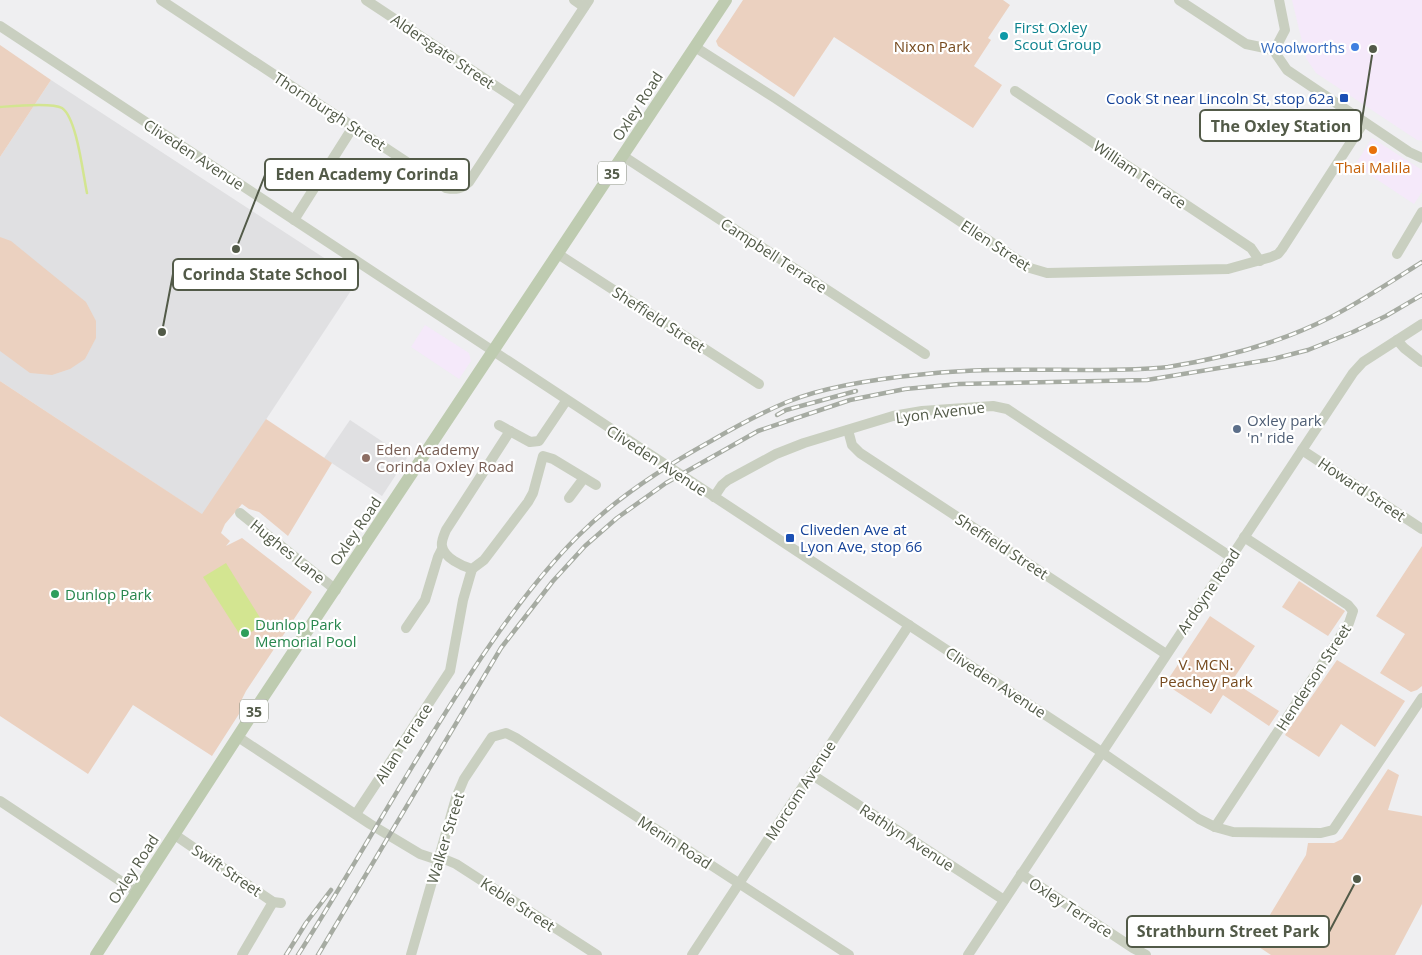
<svg xmlns="http://www.w3.org/2000/svg" width="1422" height="955" viewBox="0 0 1422 955" font-family="'Open Sans',sans-serif">
  <style>
    .commercial { fill: #f5e9fa }
    .education { fill: #e0e0e2 }
    .green { fill: #ebd1c0 }
    .water { fill: #d3e591 }
    .lines { fill: none; stroke-linecap: round; stroke-linejoin: round }
    .stream { stroke: #d3e591; stroke-width: 2.5 }
    .minor { stroke: #c9cfc0; stroke-width: 10 }
    .major { stroke: #becbb0; stroke-width: 12 }
    .rail-casing { stroke: #a6aba2; stroke-width: 4.5 }
    .rail { stroke: #fff; stroke-width: 2.5; stroke-dasharray: 8; stroke-linecap: butt }
    .culture-dot { fill: #0f9aa8; stroke: #fff; stroke-width: 2 }
    .shop-dot { fill: #3f7fe0; stroke: #fff; stroke-width: 2 }
    .transit-dot { fill: #1a4fb4; stroke: #fff; stroke-width: 2 }
    .food-dot { fill: #e8710a; stroke: #fff; stroke-width: 2 }
    .service-dot { fill: #5c6f8a; stroke: #fff; stroke-width: 2 }
    .education-dot { fill: #8d6e63; stroke: #fff; stroke-width: 2 }
    .leisure-dot { fill: #2e9e5b; stroke: #fff; stroke-width: 2 }
    .labels { text-anchor: middle; dominant-baseline: central; stroke-width: 4.5; stroke-linejoin: round; paint-order: stroke }
    .shield { fill: #fff; stroke: #868c7f; stroke-width: 1 }
    .shield-label { font-size: 14px; font-weight: bold; fill: #525a48 }
    .culture-label { font-size: 15px; fill: #0d838f; stroke: #fff; text-anchor: start }
    .park-label { font-size: 15px; fill: #764a1e; stroke: #fff }
    .shop-label { font-size: 15px; fill: #366cbe; stroke: #fff; text-anchor: end }
    .street-label { font-size: 15px; fill: #525a48; stroke: #fff }
    .transit-label { font-size: 15px; fill: #164399; stroke: #fff; text-anchor: end }
    .food-label { font-size: 15px; fill: #c56008; stroke: #fff }
    .service-label { font-size: 15px; fill: #4e5e75; stroke: #fff; text-anchor: start }
    .education-label { font-size: 15px; fill: #785e54; stroke: #fff; text-anchor: start }
    .leisure-label { font-size: 15px; fill: #27864d; stroke: #fff; text-anchor: start }
    .leader { fill: none; stroke: #525a48; stroke-width: 2 }
    .callout-dot { fill: #525a48; stroke: #fff; stroke-width: 2 }
    .callout { fill: #fff; stroke: #525a48; stroke-width: 2 }
    .callout-label { font-size: 16px; text-anchor: middle; font-weight: bold; fill: #525a48 }
  </style>
  <rect width="100%" height="100%" fill="#efeff1"/>
  <!-- commercial -->
  <g class="commercial">
    <path d="M 1292,0 L 1422,0 L 1422,141 L 1417,140 L 1316,73 L 1306,58 Z"/>
    <path d="M 1372,138 L 1422,170 L 1422,192 L 1414,204 L 1355,165 Z"/>
    <path d="M 425,325 L 469,353 L 471,361 L 459,379 L 411,347 Z"/>
  </g>
  <!-- education -->
  <g class="education">
    <path d="M 51,80 L 358,280 L 203,515 L 0,381 L 0,157 Z"/>
    <path d="M 350,420 L 407,458 L 382,496 L 324,458 Z"/>
  </g>
  <!-- green -->
  <g class="green">
    <path d="M 743,0 L 1003,0 L 1010,5 L 988,38 L 991,40 L 974,66 L 1002,85 L 973,128 L 834,37 L 794,97 L 718,46 L 716,41 Z"/>
    <path d="M 0,45 L 51,80 L 0,157 Z"/>
    <path d="M 0,237 L 11,241 L 86,302 L 96,321 L 96,338 L 85,359 L 70,369 L 52,375 L 30,373 L 0,351 Z"/>
    <path d="M 0,381 L 202,514 L 266,419 L 332,463 L 288,536 L 259,512 L 249,509 L 242,504 L 225,524 L 221,533 L 230,541 L 226,546 L 242,538 L 312,592 L 246,691 L 241,701 L 239,714 L 212,756 L 133,705 L 88,774 L 0,716 Z"/>
    <path d="M 1422,546 L 1422,686 L 1417,690 L 1411,692 L 1380,673 L 1405,634 L 1376,616 Z"/>
    <path d="M 1299,581 L 1345,611 L 1328,636 L 1282,607 Z"/>
    <path d="M 1210,616 L 1255,646 L 1232,681 L 1279,711 L 1269,726 L 1223,695 L 1211,714 L 1165,684 Z"/>
    <path d="M 1337,660 L 1405,701 L 1375,747 L 1341,724 L 1319,757 L 1285,735 Z"/>
    <path d="M 1388,769 L 1399,775 L 1388,810 L 1422,816 L 1422,904 L 1395,955 L 1271,955 L 1253,943 L 1306,855 L 1308,843 L 1334,843 L 1342,839 Z"/>
  </g>
  <!-- water -->
  <path class="water" d="M 226,563 L 264,624 L 242,638 L 203,577 Z"/>
  <g class="lines">
    <!-- stream -->
    <path class="stream" d="M 0,107 C 13,106 52,102 62,108 C 77,118 83,175 87,193"/>
    <!-- minor -->
    <g class="minor">
      <path d="M 161,0 L 446,188 C 456,190 461,189 469,182 L 589,0"/>
      <path d="M 366,0 L 520,102"/>
      <path d="M 574,0 L 584,7"/>
      <path d="M 1179,0 L 1246,44 L 1265,48 L 1274,51 L 1287,70 L 1409,152 L 1422,158"/>
      <path d="M 0,26 L 1097,749 L 1199,819 L 1215,827 L 1233,832 L 1321,833 L 1333,830 L 1422,698"/>
      <path d="M 695,47 L 775,98 L 1030,268 L 1047,273 L 1228,269 L 1271,257 L 1278,254 L 1282,249 L 1364,122"/>
      <path d="M 1274,51 L 1285,30 L 1279,0"/>
      <path d="M 1015,91 L 1251,248 L 1260,261"/>
      <path d="M 623,156 L 925,354"/>
      <path d="M 294,220 L 353,127"/>
      <path d="M 558,254 L 759,384"/>
      <path d="M 1397,254 L 1422,212"/>
      <path d="M 1397,340 L 1404,348 L 1422,362"/>
      <path d="M 499,425 L 530,442 L 539,441 L 566,401"/>
      <path d="M 848,430 L 852,445 L 860,453 L 1166,654"/>
      <path d="M 510,431 L 446,530 C 444,535 441,541 442,546 C 444,558 462,566 472,569 L 484,560 L 528,502 L 533,493 L 543,456 L 553,459 L 596,485"/>
      <path d="M 1302,450 L 1422,529"/>
      <path d="M 714,497 L 722,485 L 728,480 L 776,454 L 804,443 L 893,416 L 922,411 L 993,406 L 1007,409 L 1231,557"/>
      <path d="M 569,498 L 584,478"/>
      <path d="M 240,513 L 336,590"/>
      <path d="M 406,628 L 425,600 L 438,557 L 442,549"/>
      <path d="M 238,737 L 370,824 L 420,854 L 432,858 L 444,859 L 456,864 L 597,955"/>
      <path d="M 811,774 L 1004,900"/>
      <path d="M 0,801 L 137,892"/>
      <path d="M 356,814 L 450,671 L 463,600 L 472,569"/>
      <path d="M 1215,827 L 1349,623 L 1353,611 L 1348,605 L 1244,537"/>
      <path d="M 175,835 L 273,902 L 281,903"/>
      <path d="M 1021,874 L 1133,948 L 1146,955"/>
      <path d="M 242,955 L 273,902"/>
      <path d="M 411,955 L 456,798 L 464,779 L 492,737 L 506,733 L 516,738 L 849,955"/>
      <path d="M 692,955 L 909,625"/>
      <path d="M 968,955 L 1353,373 L 1363,362 L 1422,324"/>
    </g>
    <!-- major -->
    <path class="major" d="M 96,955 L 262,699 L 726,0"/>
    <defs>
      <g id="rail">
        <path d="M 777,415 L 786,410 L 856,391"/>
        <path d="M 286,955 L 306,923 L 331,890"/>
        <path d="M 298,955 C 358,861 411,763 473,670 C 504,623 538,576 578,536 C 616,498 664,467 711,441 C 735,427 761,413 787,402 C 826,386 884,378 926,374 C 979,368 1037,370 1090,370 C 1116,370 1142,370 1168,367 C 1224,358 1280,343 1331,317 C 1362,301 1392,281 1422,262"/>
        <path d="M 318,955 L 501,648 L 553,581 L 585,546 L 617,518 L 666,483 L 758,431 L 850,400 L 905,389 L 959,384 L 1147,380 L 1273,359 L 1308,350 L 1353,332 L 1386,316 L 1422,295"/>
      </g>
    </defs>
    <!-- rail casing -->
    <use href="#rail" class="rail-casing"/>
    <!-- rail -->
    <use href="#rail" class="rail"/>
  </g>
  <!-- markers -->
  <circle class="culture-dot" cx="1004" cy="36" r="5"/>
  <circle class="shop-dot" cx="1355" cy="47" r="5"/>
  <g class="transit-dot">
    <rect x="1339" y="93" width="10" height="10" rx="2.5"/>
    <rect x="785" y="533" width="10" height="10" rx="2.5"/>
  </g>
  <circle class="food-dot" cx="1373" cy="150" r="5"/>
  <circle class="service-dot" cx="1237" cy="429" r="5"/>
  <circle class="education-dot" cx="366" cy="458" r="5"/>
  <g class="leisure-dot">
    <circle cx="55" cy="594" r="5"/>
    <circle cx="245" cy="633" r="5"/>
  </g>
  <g class="labels">
    <!-- shield labels -->
    <g class="shield">
      <rect x="598" y="161.5" width="28" height="23" rx="4"/>
      <rect x="240" y="699.5" width="28" height="23" rx="4"/>
    </g>
    <g class="shield-label">
      <text x="612" y="173">35</text>
      <text x="254" y="711">35</text>
    </g>
    <!-- culture labels -->
    <g class="culture-label">
      <text x="1014" y="27">First Oxley<tspan x="1014" dy="17">Scout Group</tspan></text>
    </g>
    <!-- park labels -->
    <g class="park-label">
      <text x="932" y="46">Nixon Park</text>
      <text x="1206" y="664">V. MCN.<tspan x="1206" dy="17">Peachey Park</tspan></text>
    </g>
    <!-- shop labels -->
    <g class="shop-label">
      <text x="1345" y="47">Woolworths</text>
    </g>
    <!-- street labels -->
    <g class="street-label">
      <text transform="translate(443 51) rotate(34)">Aldersgate Street</text>
      <text transform="translate(637 106) rotate(-57)">Oxley Road</text>
      <text transform="translate(330 111) rotate(33)">Thornburgh Street</text>
      <text transform="translate(194 154) rotate(33)">Cliveden Avenue</text>
      <text transform="translate(1140 174) rotate(34)">William Terrace</text>
      <text transform="translate(996 245) rotate(33)">Ellen Street</text>
      <text transform="translate(774 255) rotate(33)">Campbell Terrace</text>
      <text transform="translate(659 319) rotate(33)">Sheffield Street</text>
      <text transform="translate(940 412) rotate(-7)">Lyon Avenue</text>
      <text transform="translate(657 460) rotate(33)">Cliveden Avenue</text>
      <text transform="translate(1362 489) rotate(34)">Howard Street</text>
      <text transform="translate(355 531) rotate(-56)">Oxley Road</text>
      <text transform="translate(1002 546) rotate(33)">Sheffield Street</text>
      <text transform="translate(288 551) rotate(39)">Hughes Lane</text>
      <text transform="translate(1208 591) rotate(-56)">Ardoyne Road</text>
      <text transform="translate(1313 677) rotate(-57)">Henderson Street</text>
      <text transform="translate(996 682) rotate(33)">Cliveden Avenue</text>
      <text transform="translate(403 743) rotate(-57)">Allan Terrace</text>
      <text transform="translate(800 790) rotate(-57)">Morcom Avenue</text>
      <text transform="translate(907 837) rotate(33)">Rathlyn Avenue</text>
      <text transform="translate(445 838) rotate(-73)">Walker Street</text>
      <text transform="translate(675 842) rotate(33)">Menin Road</text>
      <text transform="translate(133 869) rotate(-57)">Oxley Road</text>
      <text transform="translate(227 870) rotate(34)">Swift Street</text>
      <text transform="translate(518 904) rotate(33)">Keble Street</text>
      <text transform="translate(1071 907) rotate(33)">Oxley Terrace</text>
    </g>
    <!-- transit labels -->
    <g class="transit-label">
      <text x="1334" y="98">Cook St near Lincoln St, stop 62a</text>
      <text x="800" y="529" text-anchor="start">Cliveden Ave at<tspan x="800" dy="17">Lyon Ave, stop 66</tspan></text>
    </g>
    <!-- food labels -->
    <g class="food-label">
      <text x="1373" y="167">Thai Malila</text>
    </g>
    <!-- service labels -->
    <g class="service-label">
      <text x="1247" y="420">Oxley park<tspan x="1247" dy="17">'n' ride</tspan></text>
    </g>
    <!-- education labels -->
    <g class="education-label">
      <text x="376" y="449">Eden Academy<tspan x="376" dy="17">Corinda Oxley Road</tspan></text>
    </g>
    <!-- leisure labels -->
    <g class="leisure-label">
      <text x="65" y="594">Dunlop Park</text>
      <text x="255" y="624">Dunlop Park<tspan x="255" dy="17">Memorial Pool</tspan></text>
    </g>
  </g>
  <!-- callouts -->
  <path class="leader" d="M1373 49L1361 126M236 249L265 175M162 332L173 274M1357 879L1329 932"/>
  <g class="callout-dot">
    <circle cx="1373" cy="49" r="5"/>
    <circle cx="236" cy="249" r="5"/>
    <circle cx="162" cy="332" r="5"/>
    <circle cx="1357" cy="879" r="5"/>
  </g>
  <g class="callout">
    <rect x="1200" y="110" width="161" height="31" rx="5"/>
    <rect x="265" y="159" width="204" height="31" rx="5"/>
    <rect x="173" y="259" width="185" height="31" rx="5"/>
    <rect x="1127" y="916" width="202" height="31" rx="5"/>
  </g>
  <g class="callout-label">
    <text x="1281" y="132">The Oxley Station</text>
    <text x="367" y="180">Eden Academy Corinda</text>
    <text x="265" y="280">Corinda State School</text>
    <text x="1228" y="937">Strathburn Street Park</text>
  </g>
</svg>
